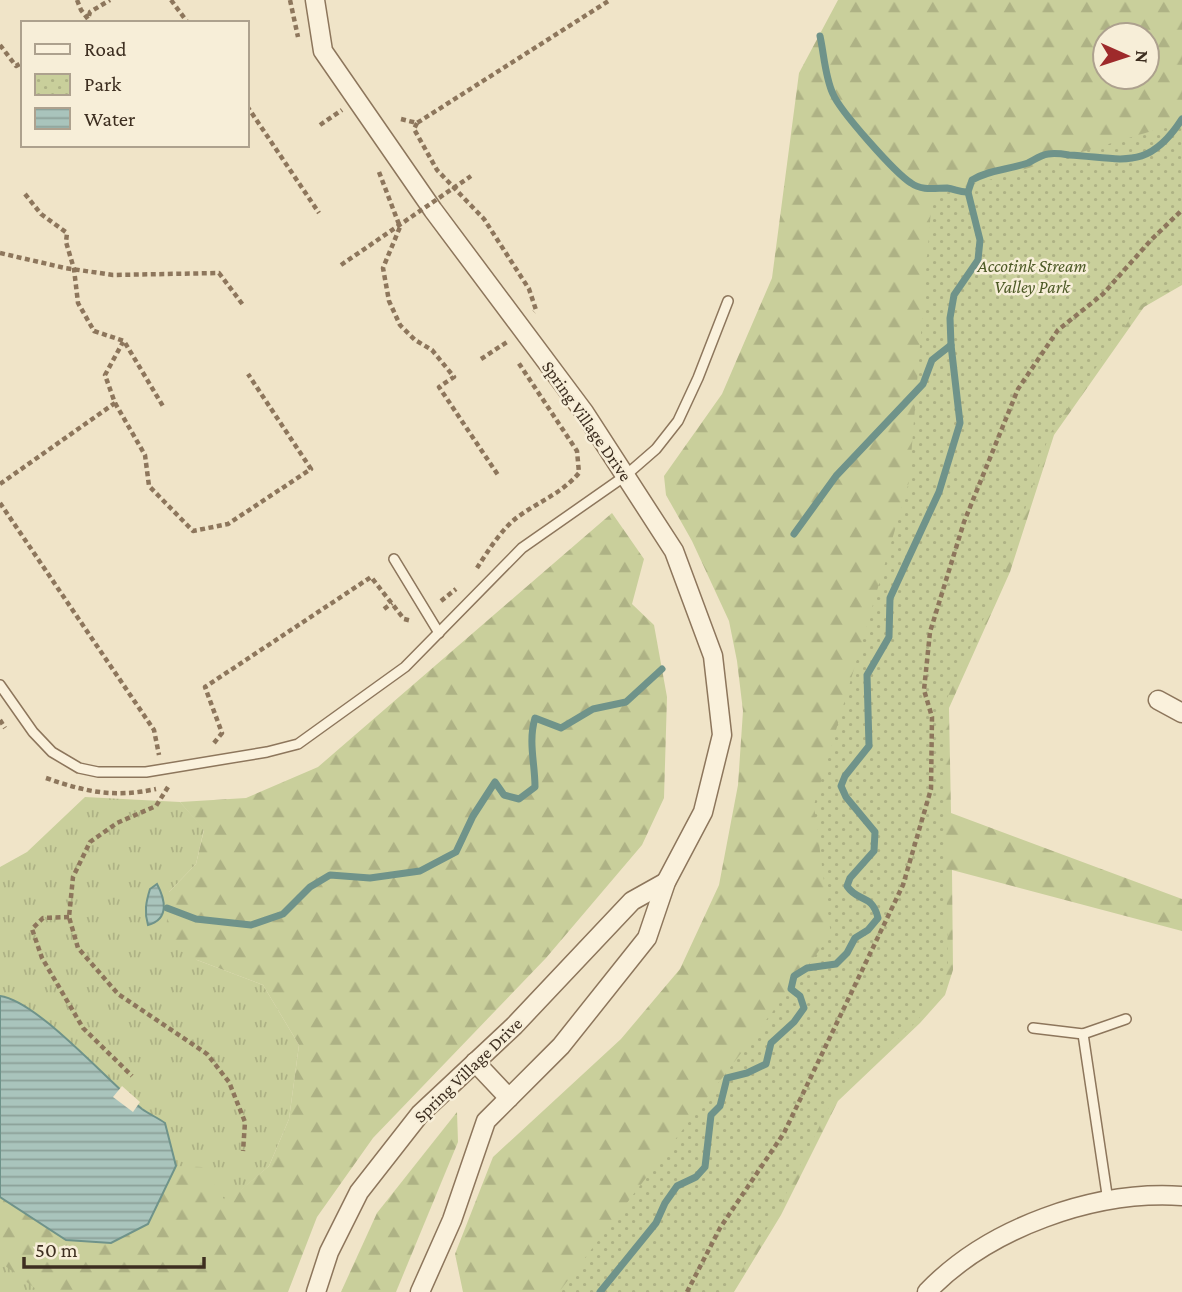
<svg xmlns="http://www.w3.org/2000/svg" width="1182" height="1292" viewBox="0 0 1182 1292" font-family="'Crimson Pro',serif">
  <style>
    .grass { fill: url(#grass-tufts) }
    .forest { fill: url(#forest-firs); fill-rule: evenodd }
    .park { fill: url(#park-dots) }
    .water { fill: url(#water-rules); stroke: #6f938a; stroke-width: 2 }
    .pier { fill: #f0e4c8 }
    .lines { fill: none; stroke-linecap: round; stroke-linejoin: round }
    .stream { stroke: #6f938a; stroke-width: 7 }
    .lane-casing { stroke: #8d765c; stroke-width: 12 }
    .street-casing { stroke: #8d765c; stroke-width: 21 }
    .path { stroke: #8d765c; stroke-width: 4.5; stroke-dasharray: 5 3.5; stroke-linecap: butt }
    .lane { stroke: #faf1dc; stroke-width: 9 }
    .street { stroke: #faf1dc; stroke-width: 18 }
    .path-bridge { stroke: #8d765c; stroke-width: 4.5; stroke-dasharray: 5 3.5; stroke-linecap: butt }
    .labels { text-anchor: middle; dominant-baseline: central; stroke-width: 5; stroke-linejoin: round; paint-order: stroke }
    .park-label { font-size: 18px; font-style: italic; fill: #4d5a26; stroke: #f7eed8 }
    .street-label { font-size: 18px; fill: #3d2e20; stroke: #f7eed8 }
  </style>
  <defs>
    <pattern id="grass-tufts" width="24" height="20" patternUnits="userSpaceOnUse" patternTransform="scale(1.75)"><rect width="24" height="20" fill="#c9cf9b"/><path d="M3 7l-1-3M5 7V3M7 7l1-3M15 17l-1-3M17 17v-4M19 17l1-3" fill="none" stroke="#aeb285"/></pattern>
    <pattern id="forest-firs" width="22" height="20" patternUnits="userSpaceOnUse" patternTransform="scale(1.75)"><rect width="22" height="20" fill="#c9cf9b"/><path d="M5 1l3.5 6h-7zM16 11l3.5 6h-7z" fill="#aeb285"/></pattern>
    <pattern id="park-dots" width="8" height="8" patternUnits="userSpaceOnUse" patternTransform="scale(1.75)"><rect width="8" height="8" fill="#c9cf9b"/><path d="M2 2h.1M6 6h.1" fill="none" stroke="#aeb285" stroke-width="1.8" stroke-linecap="round"/></pattern>
    <pattern id="water-rules" width="6" height="5" patternUnits="userSpaceOnUse" patternTransform="scale(1.75)"><rect width="6" height="5" fill="#a9c4bc"/><path d="M0 2.5h6" fill="none" stroke="#8ba098"/></pattern>
  </defs>
  <rect width="100%" height="100%" fill="#f0e4c8"/>
  <!-- grass -->
  <path class="grass" d="M 85,797 L 180,802 L 204,829 L 196,864 L 169,892 L 197,960 L 263,985 L 299,1045 L 289,1119 L 269,1166 L 226,1203 L 154,1292 L 0,1292 L 0,867 L 27,852 Z"/>
  <!-- forest -->
  <g class="forest">
    <path d="M 838,0 L 1182,0 L 1182,285 L 1144,307 L 1054,435 L 1010,572 L 949,708 L 951,813 L 1182,899 L 1182,931 L 952,870 L 953,970 L 945,995 L 920,1023 L 838,1101 L 781,1215 L 734,1292 L 463,1292 L 455,1254 L 493,1157 L 621,1039 L 680,969 L 719,885 L 738,785 L 743,711 L 737,661 L 729,621 L 692,541 L 666,495 L 664,476 L 722,394 L 772,278 L 799,73 ZM 1105,35 L 1147,35 L 1147,77 L 1105,77 Z"/>
    <path d="M 612,513 L 644,559 L 632,604 L 654,625 L 667,697 L 664,798 L 642,845 L 546,958 L 373,1138 L 317,1217 L 288,1292 L 40,1292 L 0,1262 L 0,1197 L 66,1240 L 148,1224 L 176,1166 L 202,1167 L 226,1202 L 269,1166 L 289,1119 L 299,1045 L 263,985 L 197,960 L 166,933 L 169,892 L 196,864 L 204,830 L 180,802 L 246,798 L 318,767 Z"/>
    <path d="M 457,1112 L 458,1142 L 396,1292 L 341,1292 L 377,1213 Z"/>
  </g>
  <!-- park -->
  <path class="park" d="M 1182,122 L 1182,281 L 1139,306 L 1049,435 L 1005,572 L 943,707 L 948,969 L 939,995 L 915,1023 L 832,1101 L 776,1214 L 728,1292 L 559,1292 L 831,935 L 814,805 L 909,482 L 932,197 Z"/>
  <!-- water -->
  <g class="water">
    <path d="M 157,884 C 165,899 170,919 148,925 C 144,912 146,902 150,889 Z"/>
    <path d="M 0,996 C 38,1001 109,1083 142,1109 C 149,1114 158,1118 165,1123 L 176,1166 L 148,1224 L 111,1243 L 66,1240 L 0,1197 Z"/>
  </g>
  <!-- pier -->
  <path class="pier" d="M 122,1086 L 140,1102 L 133,1112 L 113,1097 Z"/>
  <g class="lines">
    <!-- stream -->
    <g class="stream">
      <path d="M 820,36 C 824,54 825,77 833,94 C 840,111 895,173 911,183 C 922,191 935,188 947,188 C 955,189 961,193 968,192"/>
      <path d="M 794,534 L 836,476 L 923,384 L 932,360 L 951,345"/>
      <path d="M 167,908 L 196,919 L 251,925 L 283,914 L 310,887 L 330,875 L 370,878 L 420,871 L 456,852 L 473,816 L 495,782 L 504,795 L 519,799 L 535,787 C 535,763 528,742 535,718 L 561,728 L 593,709 L 626,702 L 662,669"/>
      <path d="M 600,1292 L 656,1223 L 665,1203 L 677,1186 L 696,1177 L 705,1167 L 711,1115 L 720,1106 L 727,1078 L 747,1073 L 766,1064 L 771,1043 L 794,1022 L 804,1008 L 800,996 L 791,989 L 794,976 L 807,968 L 836,964 L 847,953 L 855,938 L 868,930 L 878,918 C 872,893 858,903 847,886 L 850,878 L 874,851 L 875,832 L 846,797 L 841,786 L 845,776 L 869,746 L 867,675 L 889,637 L 890,598 L 939,492 L 960,423 L 951,345 L 950,318 L 954,295 L 978,260 L 980,240 L 968,192 L 972,180 C 991,169 1008,170 1028,163 C 1034,160 1041,155 1048,154 C 1054,153 1063,154 1069,155 C 1123,158 1148,172 1182,119"/>
    </g>
    <defs>
      <g id="lane">
        <path d="M 394,559 L 439,633"/>
        <path d="M 0,685 L 33,732 L 52,752 L 79,768 L 98,772 L 146,772 L 267,752 L 298,744 L 405,667 L 522,548 L 625,476 L 656,449 L 678,421 L 698,378 L 728,301"/>
        <path d="M 1033,1028 L 1083,1034 L 1126,1019"/>
        <path d="M 1083,1034 L 1108,1201"/>
      </g>
      <g id="street">
        <path d="M 315,0 L 323,51 L 433,210 L 584,412 L 674,551 L 713,656 L 722,735 L 703,812 L 666,882 L 647,938 L 561,1046 L 486,1121 L 452,1220 L 420,1292"/>
        <path d="M 1158,700 L 1182,713"/>
        <path d="M 475,1062 L 509,1098"/>
        <path d="M 316,1292 L 329,1252 L 359,1192 L 420,1114 L 514,1026 L 632,901 L 666,882"/>
        <path d="M 927,1292 C 988,1228 1094,1190 1182,1196"/>
      </g>
    </defs>
    <!-- lane casing -->
    <use href="#lane" class="lane-casing"/>
    <!-- street casing -->
    <use href="#street" class="street-casing"/>
    <!-- path -->
    <g class="path">
      <path d="M 77,0 L 81,10 L 88,19 L 90,12 L 110,0"/>
      <path d="M 171,0 L 188,23"/>
      <path d="M 290,0 L 298,37"/>
      <path d="M 0,45 L 16,66 L 23,62"/>
      <path d="M 247,106 L 319,213"/>
      <path d="M 401,119 L 417,123 L 610,0"/>
      <path d="M 417,123 L 414,129 L 437,170 L 484,219 L 529,289 L 536,310 L 534,312"/>
      <path d="M 320,125 L 342,110"/>
      <path d="M 379,172 L 400,227 L 383,268 L 389,301 L 400,325 L 415,340 L 432,350 L 454,377 L 439,387 L 498,475"/>
      <path d="M 25,194 L 41,214 L 67,233 L 66,242 L 74,269 L 78,303 L 94,331 L 124,341 L 164,408"/>
      <path d="M 0,253 L 65,268 L 113,275 L 219,273 L 243,305"/>
      <path d="M 481,359 L 507,342"/>
      <path d="M 115,403 L 145,455 L 149,486 L 193,531 L 228,524 L 311,469 L 248,374"/>
      <path d="M 0,484 L 115,403 L 105,375 L 123,342"/>
      <path d="M 0,503 L 154,730 L 159,755"/>
      <path d="M 477,568 C 488,551 502,528 519,516 C 540,501 562,493 579,473 L 577,451 L 518,362"/>
      <path d="M 441,601 L 456,589"/>
      <path d="M 384,609 L 392,603"/>
      <path d="M 0,720 L 5,728"/>
      <path d="M 214,743 L 222,733 L 205,687 L 371,577 L 404,619 L 412,621"/>
      <path d="M 46,778 C 86,792 114,798 156,789"/>
      <path d="M 168,787 L 156,806 L 117,823 L 90,842 L 73,877 L 69,917 L 78,948 L 118,994 L 207,1054 L 229,1082 L 245,1122 L 243,1151"/>
      <path d="M 69,917 L 43,918 L 32,929 L 42,958 L 83,1028 L 132,1076"/>
      <path d="M 687,1292 L 720,1228 L 784,1133 L 903,885 L 931,789 L 932,717 L 924,690 L 930,632 L 964,522 L 1018,389 L 1058,330 L 1103,294 L 1151,240 L 1182,210"/>
    </g>
    <!-- lane -->
    <use href="#lane" class="lane"/>
    <!-- street -->
    <use href="#street" class="street"/>
    <!-- path-bridge -->
    <path class="path-bridge" d="M 341,265 L 471,176"/>
  </g>
  <g class="labels">
    <!-- park labels -->
    <g class="park-label">
      <text x="1032" y="266">Accotink Stream<tspan x="1032" dy="21">Valley Park</tspan></text>
    </g>
    <!-- street labels -->
    <g class="street-label">
      <text transform="translate(587 421) rotate(55)">Spring Village Drive</text>
      <text transform="translate(468 1070) rotate(-44)">Spring Village Drive</text>
    </g>
  </g>
  <!-- legend -->
  <rect x="21" y="21" width="228" height="126" fill="#f7eed8" stroke="#ada18e" stroke-width="2"/>
  <rect x="35" y="44" width="35" height="10" fill="#faf1dc" stroke="#ada18e" stroke-width="2"/>
  <text x="84" y="56" font-size="21" fill="#3d2e20">Road</text>
  <rect x="35" y="74" width="35" height="21" fill="url(#park-dots)" stroke="#ada18e" stroke-width="2"/>
  <text x="84" y="91" font-size="21" fill="#3d2e20">Park</text>
  <rect x="35" y="108" width="35" height="21" fill="url(#water-rules)" stroke="#ada18e" stroke-width="2"/>
  <text x="84" y="126" font-size="21" fill="#3d2e20">Water</text>
  <!-- north arrow -->
  <g transform="translate(1126 56) rotate(93)"><circle r="33" fill="#f7eed8" stroke="#ada18e" stroke-width="2"/>
  <path d="M0-5L12 26L0 18L-12 26Z" fill="#9e2a2b"/>
  <text y="-10" font-size="19" font-weight="bold" text-anchor="middle" fill="#3d2e20">N</text>
  </g>
  <!-- scale -->
  <path d="M24 1257v10h180v-10" fill="none" stroke="#3d2e20" stroke-width="3.5"/>
  <text x="35" y="1257" font-size="21" fill="#3d2e20" stroke="#f7eed8" stroke-width="5" paint-order="stroke">50 m</text>
</svg>
